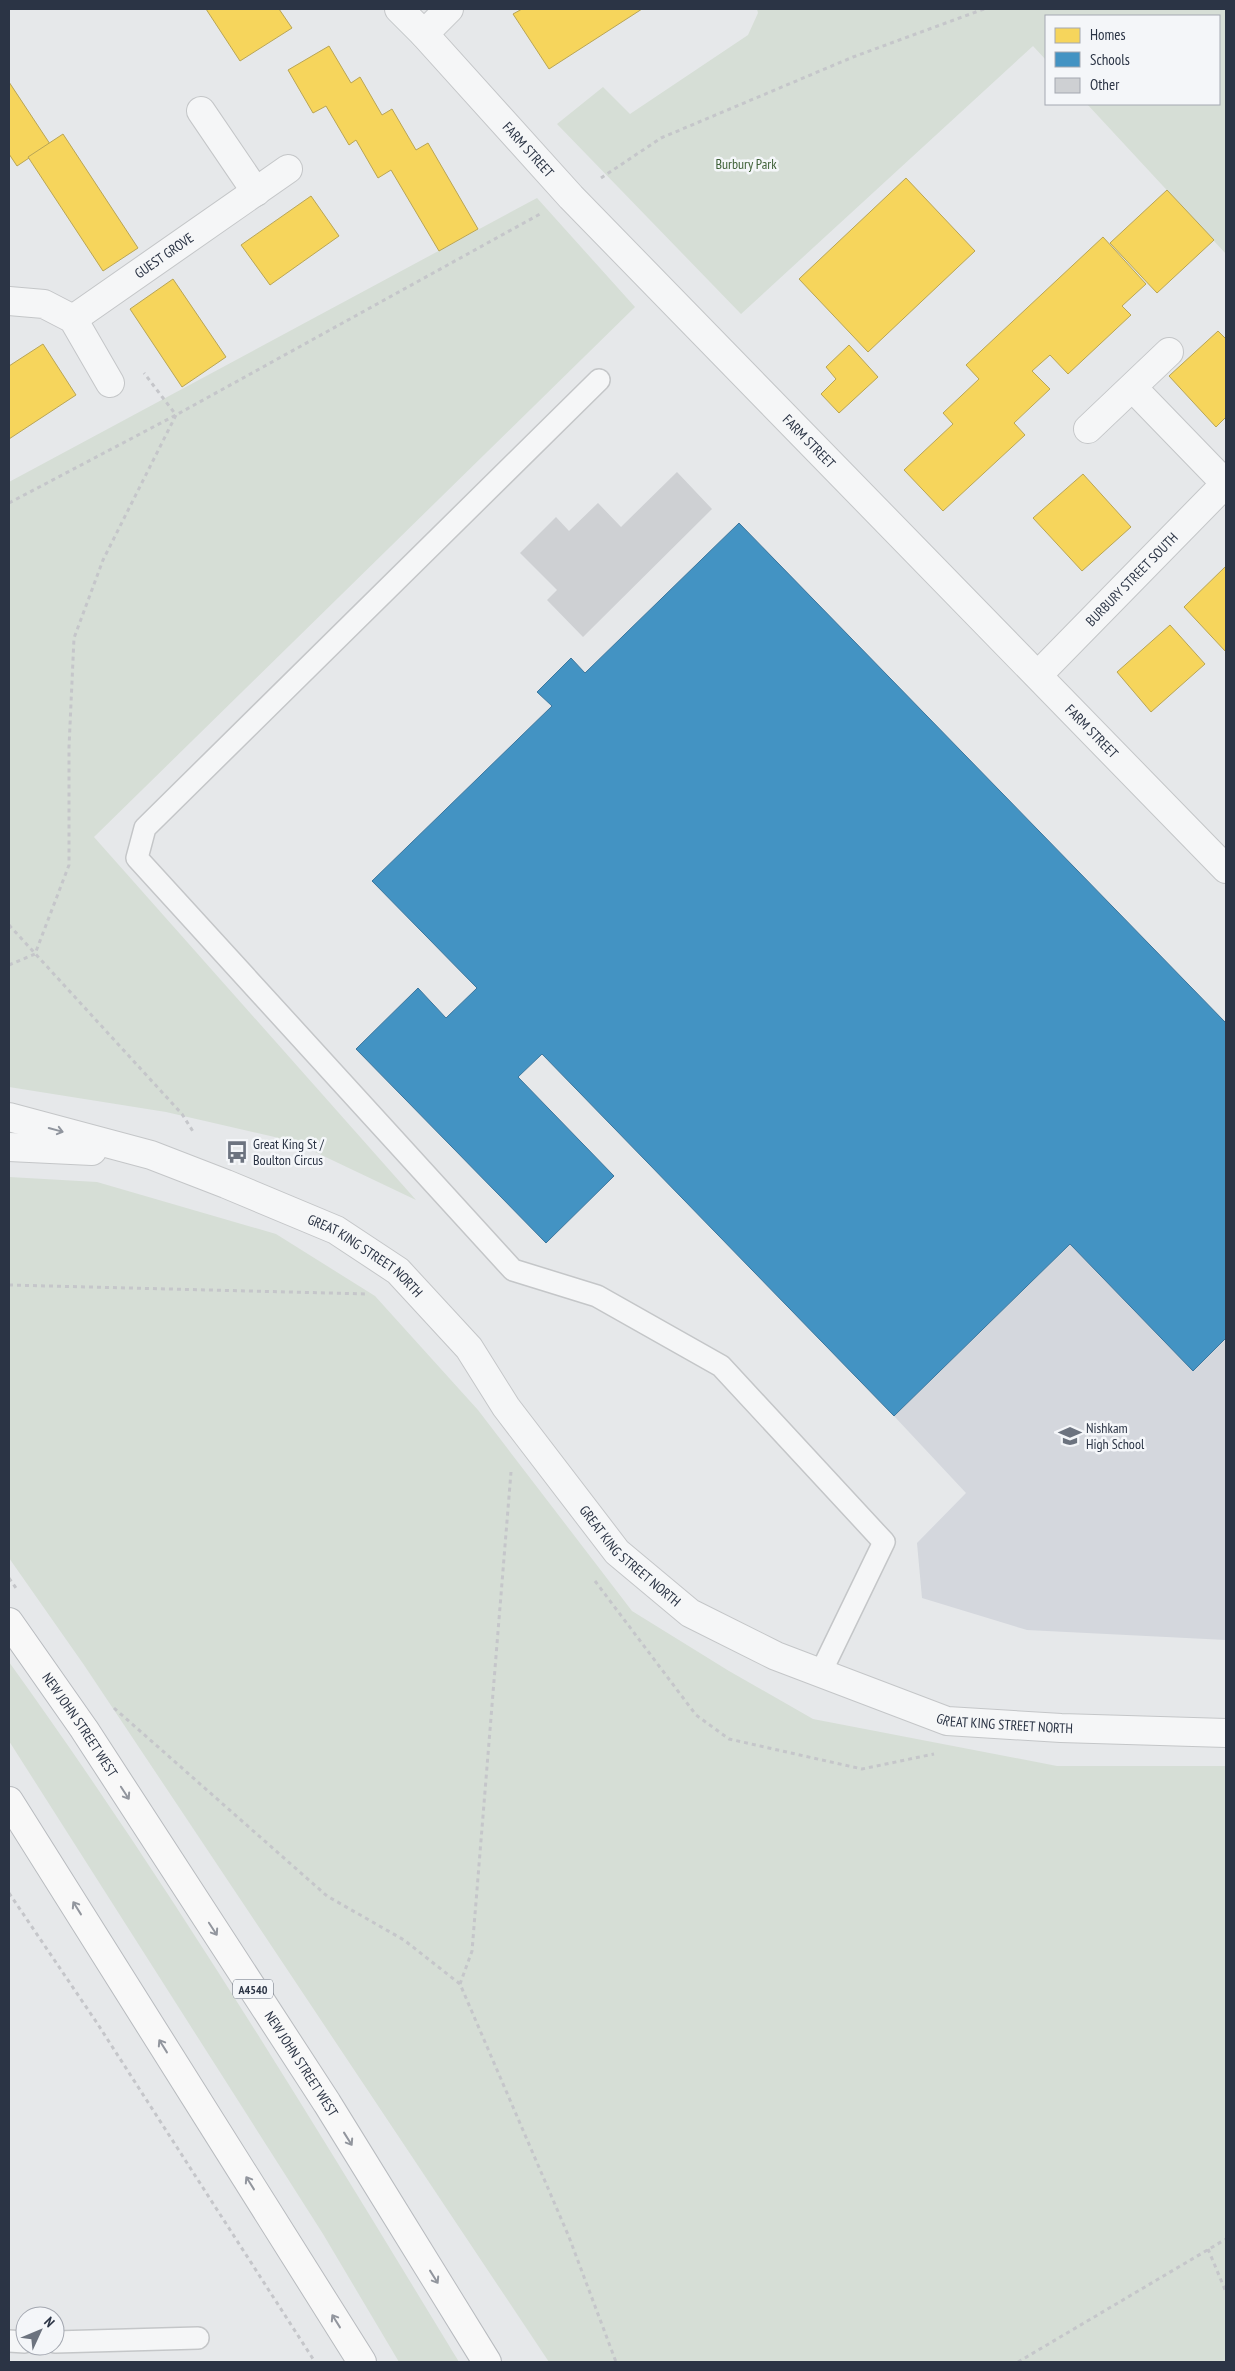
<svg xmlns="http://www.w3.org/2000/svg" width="1235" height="2371" viewBox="0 0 1235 2371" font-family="'PT Sans Narrow',sans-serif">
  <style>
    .built { fill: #d4d7dd }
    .green { fill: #d6ded6 }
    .homes { fill: #f6d55c; stroke: #b9a555 }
    .schools { fill: #4393c3; stroke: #3c769d }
    .building { fill: #ced0d3 }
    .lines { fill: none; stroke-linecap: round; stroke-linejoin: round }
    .service-casing { stroke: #c4c6c8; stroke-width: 24 }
    .minor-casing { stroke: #c4c6c8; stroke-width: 30 }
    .tertiary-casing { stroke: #c4c6c8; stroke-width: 30 }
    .trunk-casing { stroke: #b8bbbf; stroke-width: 30 }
    .path { stroke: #c5c6ca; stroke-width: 3; stroke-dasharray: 4 4; stroke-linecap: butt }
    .service { stroke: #f5f6f7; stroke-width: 21 }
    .minor { stroke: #f5f6f7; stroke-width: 28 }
    .tertiary { stroke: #f5f6f7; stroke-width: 28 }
    .trunk { stroke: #f8f8f8; stroke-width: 28 }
    .oneway { stroke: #90959e }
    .oneway2 { stroke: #92969e }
    .labels { text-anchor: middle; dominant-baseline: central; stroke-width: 5; stroke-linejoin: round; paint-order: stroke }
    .shield { fill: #f4f6f9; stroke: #676e7b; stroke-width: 1 }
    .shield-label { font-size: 12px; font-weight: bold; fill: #2b3445 }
    .street-label { font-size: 14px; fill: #2b3445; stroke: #f4f6f9 }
    .park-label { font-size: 14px; fill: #3f6138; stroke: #f4f6f9 }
    .poi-label { font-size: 14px; fill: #2b3445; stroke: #f4f6f9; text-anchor: start }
  </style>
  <rect width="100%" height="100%" fill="#e6e8ea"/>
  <!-- built -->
  <path class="built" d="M 1070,1244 L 1193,1370 L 1226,1339 L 1226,1640 L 1027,1630 L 922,1598 L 917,1543 L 966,1493 L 894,1416 Z"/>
  <!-- green -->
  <g class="green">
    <path d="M 757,9 L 1226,9 L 1226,254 L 1087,104 L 1219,104 L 1219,16 L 1046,16 L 1046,60 L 1033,46 L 741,314 L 557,124 L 603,87 L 630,114 L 748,35 L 758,13 Z"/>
    <path d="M 537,198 L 635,307 L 94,837 L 416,1200 L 292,1141 L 166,1112 L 9,1087 L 9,482 Z"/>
    <path d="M 9,1177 L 97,1182 L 276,1234 L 375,1296 L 478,1410 L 632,1611 L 729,1671 L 813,1719 L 1057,1766 L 1226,1766 L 1226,2362 L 549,2362 L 84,1665 L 9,1558 Z"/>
    <path d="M 9,1662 C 171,1887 315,2125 459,2362 L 399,2362 L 323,2234 L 9,1741 Z"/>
  </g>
  <!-- homes -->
  <g class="homes">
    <path d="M 206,9 L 279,9 L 292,28 L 240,61 Z"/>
    <path d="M 522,9 L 642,9 L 549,69 L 513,14 Z"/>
    <path d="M 329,46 L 351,83 L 360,77 L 382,115 L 392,109 L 416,150 L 428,143 L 478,229 L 439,251 L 391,170 L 378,178 L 356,140 L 349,145 L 326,106 L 313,113 L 288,70 Z"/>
    <path d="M 9,82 L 50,144 L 17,166 L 9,154 Z"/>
    <path d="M 63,134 L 138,248 L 103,271 L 28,157 Z"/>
    <path d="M 906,178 L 975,251 L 868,352 L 799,279 Z"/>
    <path d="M 1167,190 L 1214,240 L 1157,293 L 1110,243 Z"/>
    <path d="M 311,196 L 339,236 L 270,285 L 241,245 Z"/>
    <path d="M 1103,237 L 1146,284 L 1122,306 L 1131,315 L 1068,374 L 1050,355 L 1032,371 L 1050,389 L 1014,423 L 1025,435 L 943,511 L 904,470 L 953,424 L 943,413 L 979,379 L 966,365 Z"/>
    <path d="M 173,279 L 226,357 L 182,387 L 130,309 Z"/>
    <path d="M 1218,331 L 1226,339 L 1226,417 L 1216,427 L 1169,376 Z"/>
    <path d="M 43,344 L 76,395 L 9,439 L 9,366 Z"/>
    <path d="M 849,345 L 878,377 L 839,413 L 821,394 L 836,379 L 826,367 Z"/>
    <path d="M 1083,474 L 1131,527 L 1082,571 L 1033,518 Z"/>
    <path d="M 1226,566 L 1226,652 L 1184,607 Z"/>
    <path d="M 1170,625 L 1205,664 L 1151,712 L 1117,672 Z"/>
  </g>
  <!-- schools -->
  <path class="schools" d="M 739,523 L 1226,1023 L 1226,1338 L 1193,1371 L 1070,1244 L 894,1416 L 542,1054 L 518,1077 L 614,1176 L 546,1243 L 356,1049 L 418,988 L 446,1018 L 477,988 L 372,881 L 552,706 L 537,692 L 571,658 L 585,673 Z"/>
  <!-- building -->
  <path class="building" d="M 677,472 L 712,509 L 583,637 L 547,600 L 557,590 L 520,553 L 556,517 L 569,531 L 598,503 L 621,527 Z"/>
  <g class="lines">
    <defs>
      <g id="service">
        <path d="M 599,380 L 145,828 L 137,858 L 513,1270 L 597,1296 L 721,1366 L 884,1542 L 821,1672"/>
        <path d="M 9,2341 L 25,2342"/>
        <path d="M 55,2342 L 198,2338"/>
      </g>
      <g id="minor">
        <path id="s1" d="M 399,9 L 424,34 L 571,197 L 1226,869"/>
        <path d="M 424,34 L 449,9"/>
        <path d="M 201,111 L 256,192"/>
        <path d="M 9,301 L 44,304 L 73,319 L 110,383"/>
        <path id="s2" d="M 73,319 L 288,169"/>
        <path d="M 1133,388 L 1226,484"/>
        <path d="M 1088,429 L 1169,352"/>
        <path id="s3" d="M 1038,675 L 1226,483"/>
      </g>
      <g id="tertiary">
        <path id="s4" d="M 9,1117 L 151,1155 L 226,1184 L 336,1230 L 398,1271 L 469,1348 L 506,1407 L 617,1552 L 690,1613 L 776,1656 L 947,1721 L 1061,1728 L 1226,1733"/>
        <path d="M 9,1147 L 92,1151"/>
      </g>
      <g id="trunk">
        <path id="s5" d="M 9,1622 L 84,1729 L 327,2103 L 487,2362"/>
        <path d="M 9,1801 L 362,2362"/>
      </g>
    </defs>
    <!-- service casing -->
    <use href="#service" class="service-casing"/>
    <!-- minor casing -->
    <use href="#minor" class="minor-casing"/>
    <!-- tertiary casing -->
    <use href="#tertiary" class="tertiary-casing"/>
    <!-- trunk casing -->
    <use href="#trunk" class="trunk-casing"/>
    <!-- path -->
    <g class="path">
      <path d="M 601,178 L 661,138 L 853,57 L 984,9"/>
      <path d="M 9,503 L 176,415 L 540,214"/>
      <path d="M 9,925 L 182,1114 L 194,1133"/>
      <path d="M 9,965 L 35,954 L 69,865 L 69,747 L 74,638 L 103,560 L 176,415 L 144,373"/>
      <path d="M 9,1285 L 368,1294"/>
      <path d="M 9,1578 L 16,1588"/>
      <path d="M 595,1581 L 696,1715 L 729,1739 L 862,1769 L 934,1754"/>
      <path d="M 114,1708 L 327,1896 L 404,1940 L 460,1984 L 569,2237 L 616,2362"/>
      <path d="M 9,1893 L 97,2023 L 315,2362"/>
      <path d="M 460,1984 L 472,1951 L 511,1472"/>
      <path d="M 1208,2249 L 1226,2292"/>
      <path d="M 1018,2362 L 1226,2239"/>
    </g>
    <!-- service -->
    <use href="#service" class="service"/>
    <!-- minor -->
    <use href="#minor" class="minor"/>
    <!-- tertiary -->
    <use href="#tertiary" class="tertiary"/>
    <!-- trunk -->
    <use href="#trunk" class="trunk"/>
  </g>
  <!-- one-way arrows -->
  <defs><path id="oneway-shaft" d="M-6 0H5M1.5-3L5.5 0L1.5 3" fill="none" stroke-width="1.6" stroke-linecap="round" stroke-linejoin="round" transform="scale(1.25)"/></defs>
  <use class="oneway" href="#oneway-shaft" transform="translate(56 1130) rotate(15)"/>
  <g class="oneway2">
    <use href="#oneway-shaft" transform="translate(125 1793) rotate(57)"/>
    <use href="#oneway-shaft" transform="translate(77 1908) rotate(-122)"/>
    <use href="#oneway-shaft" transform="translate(213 1929) rotate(57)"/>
    <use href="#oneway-shaft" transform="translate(163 2046) rotate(-122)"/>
    <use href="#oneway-shaft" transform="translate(348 2139) rotate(58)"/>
    <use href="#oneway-shaft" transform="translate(250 2183) rotate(-122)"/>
    <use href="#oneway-shaft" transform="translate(434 2277) rotate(58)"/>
    <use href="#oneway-shaft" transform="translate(336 2321) rotate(-122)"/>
  </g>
  <!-- icons -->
  <defs>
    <symbol id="bus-bare" viewBox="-9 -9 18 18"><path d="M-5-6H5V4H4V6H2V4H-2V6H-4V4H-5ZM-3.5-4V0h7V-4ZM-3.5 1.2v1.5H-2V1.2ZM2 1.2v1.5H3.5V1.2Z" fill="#6c737f" stroke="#f4f6f9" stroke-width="2.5" paint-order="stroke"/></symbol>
    <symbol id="school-bare" viewBox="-9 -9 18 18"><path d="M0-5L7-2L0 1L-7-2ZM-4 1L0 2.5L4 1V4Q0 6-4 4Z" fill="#6c737f" stroke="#f4f6f9" stroke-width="2.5" paint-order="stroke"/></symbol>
  </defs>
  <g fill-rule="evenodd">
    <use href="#bus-bare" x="221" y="1136" width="32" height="32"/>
    <use href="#school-bare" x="1054" y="1420" width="32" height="32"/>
  </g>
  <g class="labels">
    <!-- shield labels -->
    <rect class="shield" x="233" y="1979.5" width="40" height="19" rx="4"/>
    <g class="shield-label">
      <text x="253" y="1989">A4540</text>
    </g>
    <!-- street labels -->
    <g class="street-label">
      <text stroke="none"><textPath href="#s1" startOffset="191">FARM STREET</textPath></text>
      <text stroke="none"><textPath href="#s2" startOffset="111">GUEST GROVE</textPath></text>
      <text stroke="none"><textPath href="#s1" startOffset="596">FARM STREET</textPath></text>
      <text stroke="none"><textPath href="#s3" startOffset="134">BURBURY STREET SOUTH</textPath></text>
      <text stroke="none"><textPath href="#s1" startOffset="1001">FARM STREET</textPath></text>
      <text stroke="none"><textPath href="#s4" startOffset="385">GREAT KING STREET NORTH</textPath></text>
      <text stroke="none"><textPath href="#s4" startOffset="790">GREAT KING STREET NORTH</textPath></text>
      <text stroke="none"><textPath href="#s4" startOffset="1210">GREAT KING STREET NORTH</textPath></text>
      <text stroke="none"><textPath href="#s5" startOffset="125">NEW JOHN STREET WEST</textPath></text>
      <text stroke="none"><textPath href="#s5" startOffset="530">NEW JOHN STREET WEST</textPath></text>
    </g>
    <!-- park labels -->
    <g class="park-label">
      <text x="746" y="164">Burbury Park</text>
    </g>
    <!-- poi labels -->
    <g class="poi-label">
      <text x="253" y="1144">Great King St /<tspan x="253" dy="16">Boulton Circus</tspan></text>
      <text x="1086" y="1428">Nishkam<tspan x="1086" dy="16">High School</tspan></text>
    </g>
  </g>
  <!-- border -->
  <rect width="1235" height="2371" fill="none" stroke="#2b3445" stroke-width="20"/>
  <!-- legend -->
  <rect x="1045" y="15" width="175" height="90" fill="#f4f6f9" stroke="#a4a8b1"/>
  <rect x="1055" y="28" width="25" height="15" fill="#f6d55c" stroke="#a4a8b1"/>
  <text x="1090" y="40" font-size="15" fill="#2b3445">Homes</text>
  <rect x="1055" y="52" width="25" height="15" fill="#4393c3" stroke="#a4a8b1"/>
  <text x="1090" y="65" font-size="15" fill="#2b3445">Schools</text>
  <rect x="1055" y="78" width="25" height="15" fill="#ced0d3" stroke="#a4a8b1"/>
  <text x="1090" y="90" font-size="15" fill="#2b3445">Other</text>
  <!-- north arrow -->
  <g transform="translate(40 2331) rotate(46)"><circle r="24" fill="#f4f6f9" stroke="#a4a8b1"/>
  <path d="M0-4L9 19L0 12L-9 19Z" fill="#6c737f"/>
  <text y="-8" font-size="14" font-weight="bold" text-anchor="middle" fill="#2b3445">N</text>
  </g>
</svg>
